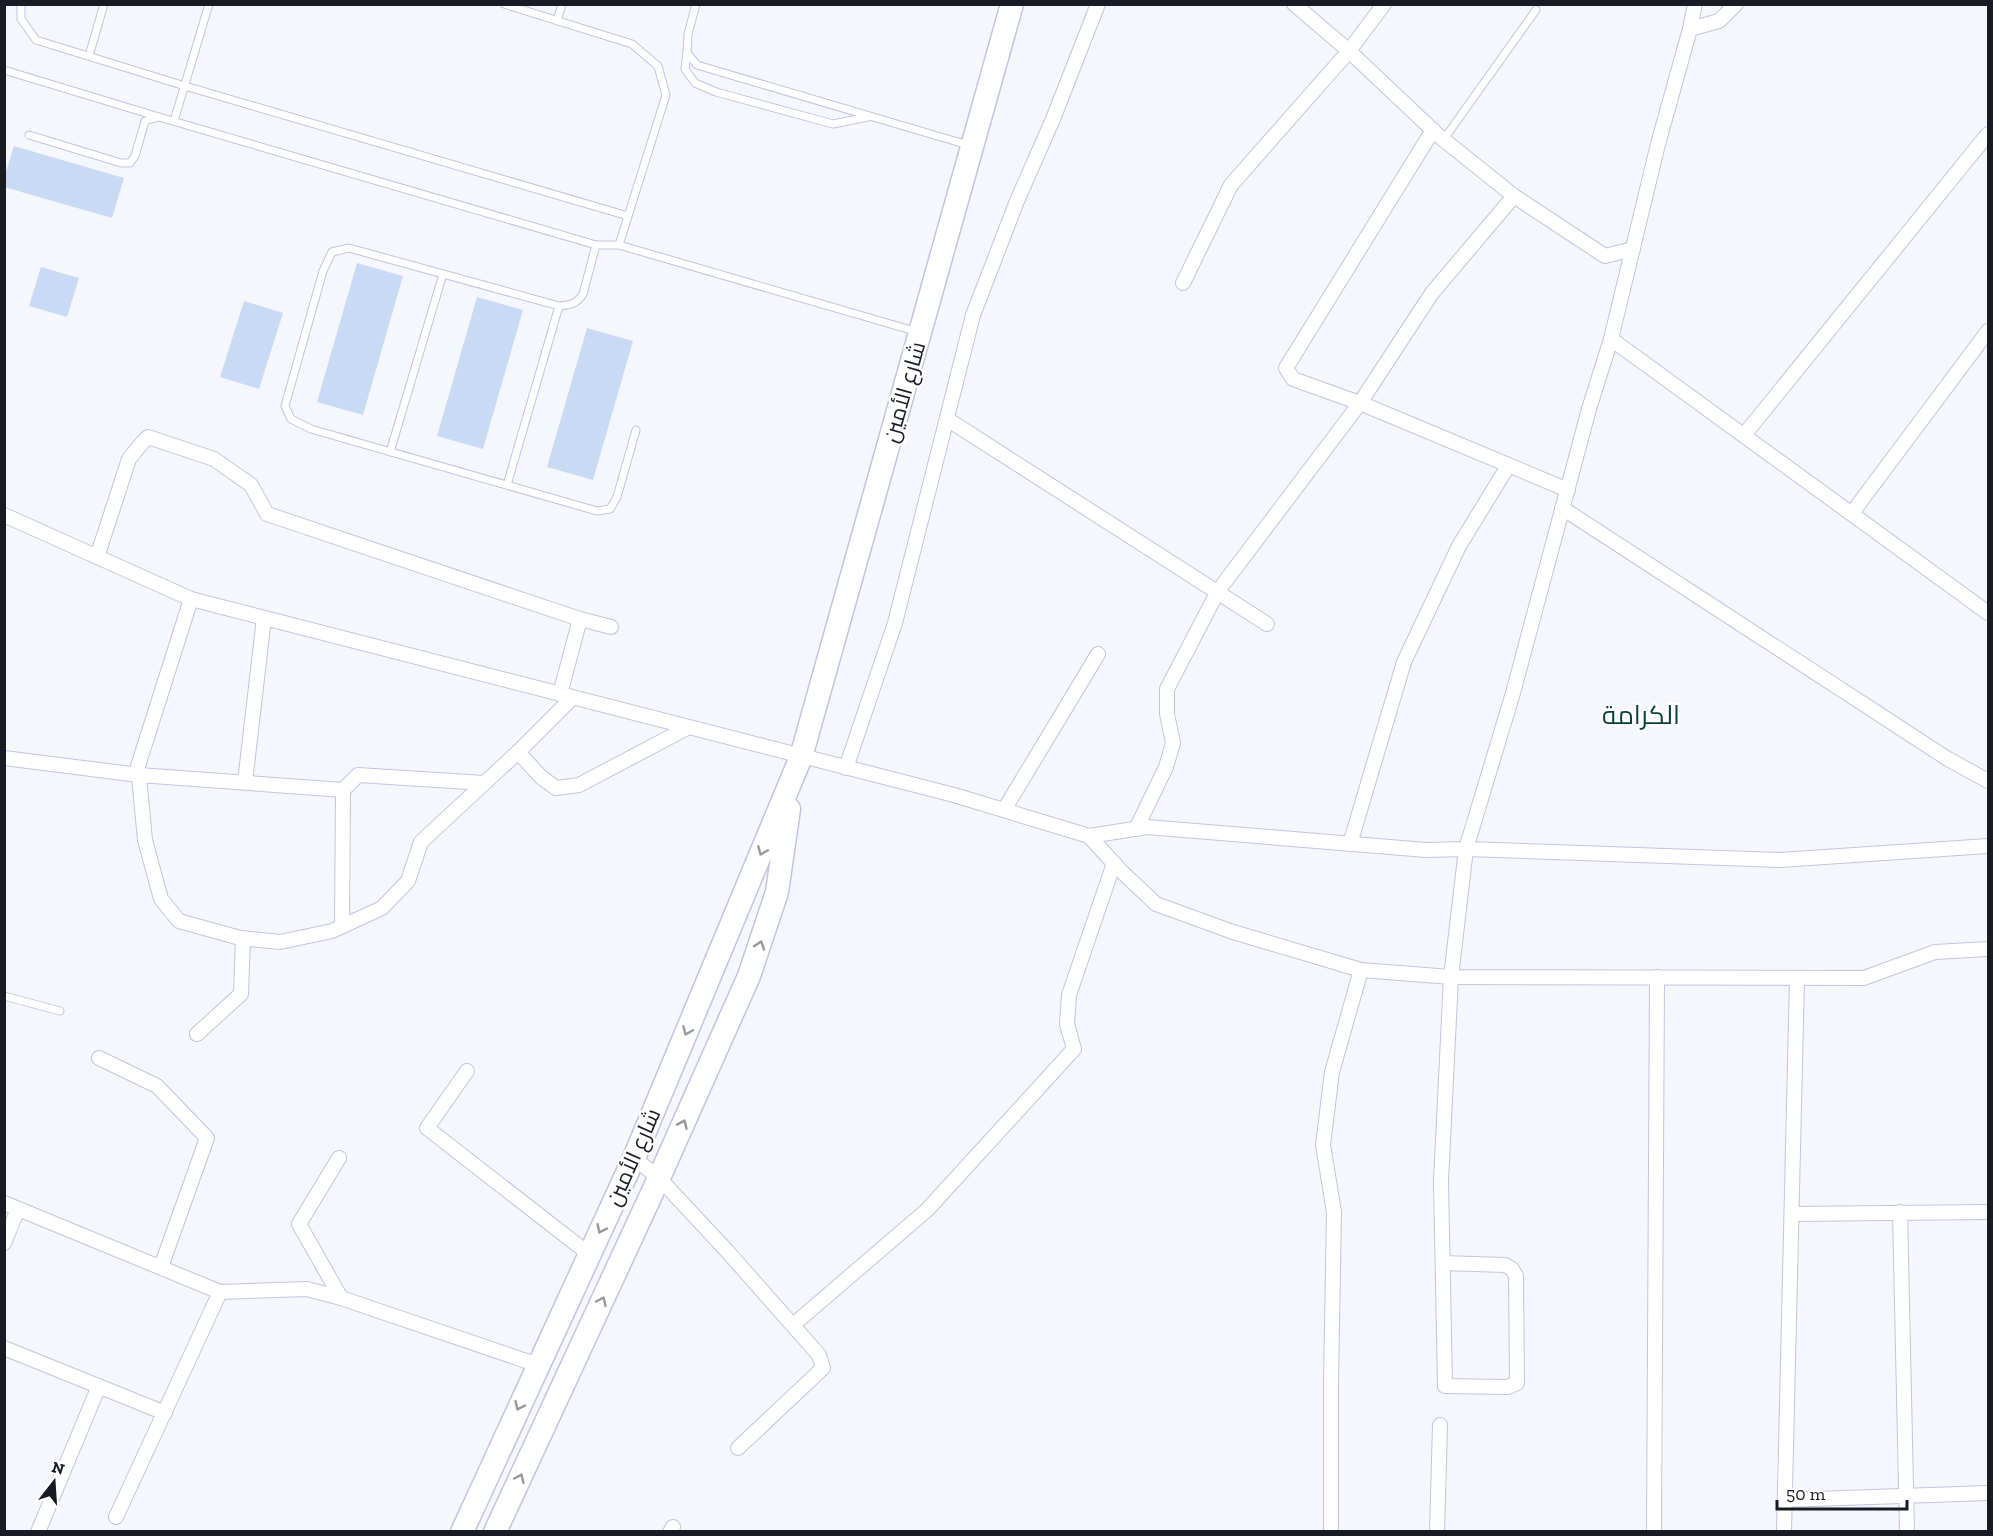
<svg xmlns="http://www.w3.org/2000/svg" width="1993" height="1536" viewBox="0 0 1993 1536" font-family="'Zilla Slab',Cairo,serif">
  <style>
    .building { fill: #c9daf4 }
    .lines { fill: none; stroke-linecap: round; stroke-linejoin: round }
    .lane-casing { stroke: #c1c4e0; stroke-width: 9 }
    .street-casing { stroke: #c1c4e0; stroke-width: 16 }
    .primary-casing { stroke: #c1c4e0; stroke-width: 25 }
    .lane { stroke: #fff; stroke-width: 7 }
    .street { stroke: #fff; stroke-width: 14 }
    .primary { stroke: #fff; stroke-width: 22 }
    .oneway { stroke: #98989c }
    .labels { text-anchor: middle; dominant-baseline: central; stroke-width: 5; stroke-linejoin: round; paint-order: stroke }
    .street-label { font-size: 22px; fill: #191b24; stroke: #fff }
    .quarter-label { font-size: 26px; fill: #084236; stroke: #fff }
  </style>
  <rect width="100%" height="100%" fill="#f6f7fc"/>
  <!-- building -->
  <g class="building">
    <path d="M 14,146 L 124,178 L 112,218 L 4,187 L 4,178 Z"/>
    <path d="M 357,263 L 403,276 L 363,415 L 317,402 Z"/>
    <path d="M 41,267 L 79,278 L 67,317 L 29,306 Z"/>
    <path d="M 477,297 L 523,310 L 483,449 L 437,436 Z"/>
    <path d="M 244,301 L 283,313 L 259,389 L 220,377 Z"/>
    <path d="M 587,328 L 633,341 L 593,480 L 547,467 Z"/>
  </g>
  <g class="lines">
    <defs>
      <g id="lane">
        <path d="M 21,4 L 21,19 L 36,40 L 185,86 L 628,216"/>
        <path d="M 504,4 L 632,44 L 658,66 L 666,95 L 619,245"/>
        <path d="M 696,4 L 688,34 L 687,53 L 697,65 L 968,145"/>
        <path d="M 557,21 L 562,4"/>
        <path d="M 687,53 L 685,69 L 695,83 L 716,92 L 833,124 L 868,117"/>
        <path d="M 89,56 L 104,4"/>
        <path d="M 4,70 L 159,117 L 596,245"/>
        <path d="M 174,121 L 209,4"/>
        <path d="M 29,135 L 121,163 L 130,163 L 135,156 L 145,121 L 159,117"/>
        <path d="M 1444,139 L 1536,10"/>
        <path d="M 636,430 L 617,497 L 610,509 L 597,511 L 311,429 L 291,419 L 285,406 L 323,271 L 332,252 L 349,248 L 559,306 C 570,305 577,304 583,294 L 596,245 L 619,245 L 918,332"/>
        <path d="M 390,452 L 443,274"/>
        <path d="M 507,485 L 559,306"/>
        <path d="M 4,996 L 60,1011"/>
      </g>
      <g id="street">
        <path d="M 1294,4 L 1349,51 L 1439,136 L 1514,196 L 1605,256 L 1633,249"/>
        <path d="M 1690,29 L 1719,21 L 1736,4"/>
        <path d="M 1433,130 L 1286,368 L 1293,379 L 1360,403 L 1568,490"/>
        <path d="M 1183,283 L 1231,185 L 1349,51 L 1384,4"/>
        <path d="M 1611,339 L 1988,613"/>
        <path d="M 947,419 L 1267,624"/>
        <path d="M 1744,435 L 1988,134"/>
        <path d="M 1562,508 L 1948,759 L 1988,781"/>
        <path d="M 1852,513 L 1988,331"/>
        <path d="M 4,515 L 191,599 L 954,795 L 1089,836 L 1147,827 L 1426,850 L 1466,849 L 1780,860 L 1988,846"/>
        <path d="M 97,557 L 129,459 L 142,443 L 148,437 L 214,459 L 251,485 L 267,514 L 580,619 L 611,627"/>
        <path d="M 191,599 L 138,766 L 145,840 L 161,899 L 179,921 L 240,938 L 280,942 L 332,931 L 382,908 L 408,881 L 421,842 L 518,752 L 572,698"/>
        <path d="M 560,694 L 580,619"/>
        <path d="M 518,752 L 541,777 L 556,788 L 579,785 L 687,728"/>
        <path d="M 4,758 L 139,775 L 343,790 L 358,775 L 484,783"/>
        <path d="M 846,768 L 895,623 L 973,315 L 1017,201 L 1053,119 L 1098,4"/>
        <path d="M 245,782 L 264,618"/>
        <path d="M 1004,810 L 1098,654"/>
        <path d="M 1136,829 L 1166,767 L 1173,743 L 1167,714 L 1167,689 L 1218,591 L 1360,403 L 1432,293 L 1514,196"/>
        <path d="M 1089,836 L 1120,870 L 1156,904 L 1233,932 L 1361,970 L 1451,977 L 1864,978 L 1935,952 L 1988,949"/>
        <path d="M 1350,844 L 1404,662 L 1459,546 L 1508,466"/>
        <path d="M 342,926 L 343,790"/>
        <path d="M 197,1034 L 241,994 L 243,938"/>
        <path d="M 99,1058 L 157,1086 L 207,1138 L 161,1267"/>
        <path d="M 467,1071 L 427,1128 L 589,1254"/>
        <path d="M 339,1158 L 299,1224 L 341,1298"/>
        <path d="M 634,1158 L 659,1178 L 727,1251 L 819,1355 L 823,1368 L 738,1448"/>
        <path d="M 4,1203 L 220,1292 L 307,1289 L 341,1298 L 538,1365"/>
        <path d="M 1900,1212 L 1907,1532"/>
        <path d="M 1792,1214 L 1988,1212"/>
        <path d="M 4,1243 L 18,1209"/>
        <path d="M 1443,1263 L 1505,1265 L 1512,1269 L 1516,1276 L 1517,1383 L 1508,1387 L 1445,1386 L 1441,1181 L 1451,977 L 1466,849 L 1513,693 L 1589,409 L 1611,339 L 1658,144 L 1690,29 L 1695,4"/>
        <path d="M 793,1325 L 927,1210 L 1074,1049 L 1067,1024 L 1069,995 L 1114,863"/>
        <path d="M 4,1348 L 165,1413"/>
        <path d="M 1785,1500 L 1988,1493"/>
        <path d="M 116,1517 L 220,1292"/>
        <path d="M 38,1532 L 99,1386"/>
        <path d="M 670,1532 L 673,1527"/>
        <path d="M 1331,1532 L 1331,1384 L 1334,1212 L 1323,1145 L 1332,1072 L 1361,970"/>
        <path d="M 1437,1532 L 1440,1425"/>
        <path d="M 1654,1532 L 1657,977"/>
        <path d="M 1784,1532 L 1797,978"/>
      </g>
      <g id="primary">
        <path d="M 462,1532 L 634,1158 L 801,757 L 1012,4"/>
        <path d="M 495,1532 L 659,1178 L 749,976 L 777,892 L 789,809"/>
      </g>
    </defs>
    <!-- lane casing -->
    <use href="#lane" class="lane-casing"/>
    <!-- street casing -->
    <use href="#street" class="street-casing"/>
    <!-- primary casing -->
    <use href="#primary" class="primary-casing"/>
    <!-- lane -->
    <use href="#lane" class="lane"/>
    <!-- street -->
    <use href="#street" class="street"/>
    <!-- primary -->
    <use href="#primary" class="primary"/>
  </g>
  <!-- one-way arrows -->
  <defs><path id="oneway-chevron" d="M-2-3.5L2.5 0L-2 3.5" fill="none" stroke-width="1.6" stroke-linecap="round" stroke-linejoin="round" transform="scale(1.5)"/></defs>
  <g class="oneway">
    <use href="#oneway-chevron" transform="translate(762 851) rotate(113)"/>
    <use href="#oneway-chevron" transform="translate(760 945) rotate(-72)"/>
    <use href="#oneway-chevron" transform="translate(687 1031) rotate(113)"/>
    <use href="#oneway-chevron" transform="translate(683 1124) rotate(-66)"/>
    <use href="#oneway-chevron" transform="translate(601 1229) rotate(115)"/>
    <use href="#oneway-chevron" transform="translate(602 1301) rotate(-65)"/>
    <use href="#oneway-chevron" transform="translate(519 1406) rotate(115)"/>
    <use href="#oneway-chevron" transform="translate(520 1478) rotate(-65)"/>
  </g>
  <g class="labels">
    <!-- street labels -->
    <g class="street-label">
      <text transform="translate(904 392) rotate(-74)">شارع الأمين</text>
      <text transform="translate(633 1157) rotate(-66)">شارع الأمين</text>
    </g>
    <!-- quarter labels -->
    <g class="quarter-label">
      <text x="1641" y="715">الكرامة</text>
    </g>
  </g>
  <!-- border -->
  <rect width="1993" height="1536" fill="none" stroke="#191b24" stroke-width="12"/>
  <!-- north arrow -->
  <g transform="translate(54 1482) rotate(17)" stroke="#ffffff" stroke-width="4.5" paint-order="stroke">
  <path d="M0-4.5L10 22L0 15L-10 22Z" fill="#191b24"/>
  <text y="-9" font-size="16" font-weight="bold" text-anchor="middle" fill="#191b24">N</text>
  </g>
  <!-- scale -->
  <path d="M1777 1500v9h130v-9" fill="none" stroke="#191b24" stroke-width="3"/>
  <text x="1786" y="1500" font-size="18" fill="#191b24" stroke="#ffffff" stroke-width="4.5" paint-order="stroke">50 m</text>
</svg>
